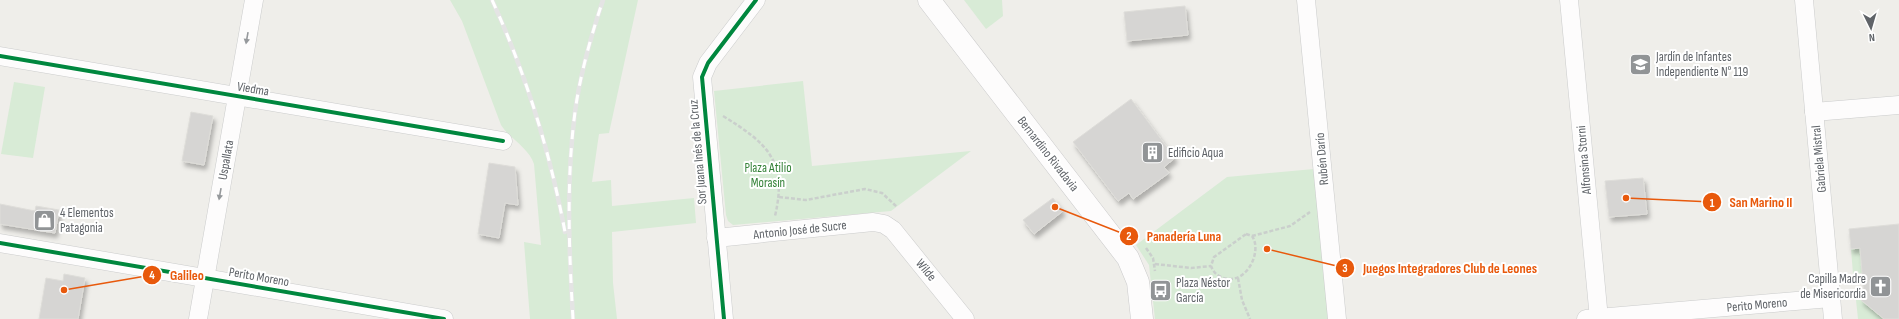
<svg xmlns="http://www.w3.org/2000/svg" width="1899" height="319" viewBox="0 0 1899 319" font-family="'Sofia Sans Condensed',sans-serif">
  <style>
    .green { fill: #d8ebd6 }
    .building { fill: #d6d5d3; stroke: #deddd9; filter: url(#shadow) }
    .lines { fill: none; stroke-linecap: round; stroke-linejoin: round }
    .minor-casing { stroke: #cbcccc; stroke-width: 19 }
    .secondary-casing { stroke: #cacacb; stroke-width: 23 }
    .path { stroke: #cacfcc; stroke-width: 2.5; stroke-dasharray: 4 2; stroke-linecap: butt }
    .minor { stroke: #fdfcfc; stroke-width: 18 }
    .secondary { stroke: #fdfcfc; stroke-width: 22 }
    .rail-casing { stroke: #e4e4e4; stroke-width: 4.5 }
    .rail { stroke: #fff; stroke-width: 3; stroke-dasharray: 9; stroke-linecap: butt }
    .cycleway-casing { stroke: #fff; stroke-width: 6 }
    .cycleway { stroke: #00873e; stroke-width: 4 }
    .oneway { fill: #96999c }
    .labels { text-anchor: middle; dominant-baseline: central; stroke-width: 4; stroke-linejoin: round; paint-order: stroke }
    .poi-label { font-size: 13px; fill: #5f6368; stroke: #fff; text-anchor: start }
    .street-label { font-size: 13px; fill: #5f6368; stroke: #fff }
    .park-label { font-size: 13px; fill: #348238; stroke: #fff }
    .leader { fill: none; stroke: #e8590c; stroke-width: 1.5 }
    .callout-dot { fill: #e8590c; stroke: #fff; stroke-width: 1.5 }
    .mark-label { font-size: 12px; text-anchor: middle; font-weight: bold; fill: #fff }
    .callout-label { font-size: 14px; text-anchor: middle; font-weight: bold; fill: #e8590c; stroke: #fff; stroke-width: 4; stroke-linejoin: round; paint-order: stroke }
  </style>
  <defs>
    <filter id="shadow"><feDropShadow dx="2.5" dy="4.5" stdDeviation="2" flood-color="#0004"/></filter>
  </defs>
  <rect width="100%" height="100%" fill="#efeeea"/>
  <!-- green -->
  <g class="green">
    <path d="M 450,0 L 638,0 L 609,133 L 599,134 L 592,182 L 611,180 L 612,206 L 694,198 L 696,223 L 612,232 L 613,283 L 617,319 L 530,319 L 524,242 L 541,245 L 534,164 C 529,148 510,139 501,125 L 462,21 Z"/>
    <path d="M 964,0 L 1002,0 L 1003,16 L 986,29 Z"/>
    <path d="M 803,81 L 812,166 L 971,151 L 891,211 L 733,225 L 728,221 L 726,215 L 714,91 Z"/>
    <path d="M 14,82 L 45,87 L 33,158 L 1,154 Z"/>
    <path d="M 1314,169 L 1328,319 L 1155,319 L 1149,265 L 1136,245 L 1227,177 Z"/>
    <path d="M 1894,245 L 1886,270 L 1853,274 L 1851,249 Z"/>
    <path d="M 1856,300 L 1861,300 L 1884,319 L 1858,319 Z"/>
  </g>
  <!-- building -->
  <g class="building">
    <path d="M 1185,6 L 1188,35 L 1127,41 L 1124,12 Z"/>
    <path d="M 1131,99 L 1175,158 L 1164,167 L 1169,173 L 1147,189 L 1133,199 L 1129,193 L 1118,201 L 1073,142 Z"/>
    <path d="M 191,112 L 213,116 L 204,165 L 182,161 Z"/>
    <path d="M 489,163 L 515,167 L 518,205 L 505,203 L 499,238 L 478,234 Z"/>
    <path d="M 1643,178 L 1647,214 L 1609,217 L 1605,181 Z"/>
    <path d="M 1053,198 L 1063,211 L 1034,234 L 1023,220 Z"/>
    <path d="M 0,204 L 35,211 L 36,206 L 59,210 L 55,233 L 0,224 Z"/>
    <path d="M 1899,224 L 1899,319 L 1884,319 L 1861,300 L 1864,296 L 1860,248 L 1851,249 L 1849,229 Z"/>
    <path d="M 64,274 L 85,278 L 78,319 L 39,319 L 46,278 L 63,281 Z"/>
  </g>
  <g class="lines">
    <defs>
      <g id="minor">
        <path d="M 1306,0 L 1337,319"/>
        <path d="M 1569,0 L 1599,319"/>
        <path d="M 1804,0 L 1833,319"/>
        <path d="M 0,56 L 503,141"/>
        <path d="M 1814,112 L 1899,105"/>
        <path d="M 716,238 L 873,222 L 884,224 L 893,230 L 965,319"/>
        <path d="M 0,243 L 444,319"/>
        <path d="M 198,319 L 254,0"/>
        <path d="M 724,319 L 702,77 L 708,63 L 756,0"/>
        <path d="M 1586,319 L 1831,298"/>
      </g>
      <path id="secondary" d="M 929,0 L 1128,258 L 1138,282 L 1142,319"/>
    </defs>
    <!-- minor casing -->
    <use href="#minor" class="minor-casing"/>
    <!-- secondary casing -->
    <use href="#secondary" class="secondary-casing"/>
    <!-- path -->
    <g class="path">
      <path d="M 723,116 C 767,143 788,161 775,216"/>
      <path d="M 779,197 L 806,200 L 865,189 L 882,193 L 897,207"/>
      <path d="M 1246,234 L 1252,236 C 1263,251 1246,288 1221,277 C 1216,275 1213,271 1211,266 L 1214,257 Z"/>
      <path d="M 1252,236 L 1290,226 L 1310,212"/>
      <path d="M 1146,248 L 1153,258 L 1155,271"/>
      <path d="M 1155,264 L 1191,268 L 1211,266"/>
      <path d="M 1238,278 L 1242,300 L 1250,319"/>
    </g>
    <!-- minor -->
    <use href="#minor" class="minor"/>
    <!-- secondary -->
    <use href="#secondary" class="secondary"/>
    <defs>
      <g id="rail">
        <path d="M 492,0 C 526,74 550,152 565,232"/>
        <path d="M 573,319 C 569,250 566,181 575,112 C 580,75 591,36 603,0"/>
      </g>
    </defs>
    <!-- rail casing -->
    <use href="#rail" class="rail-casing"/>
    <!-- rail -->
    <use href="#rail" class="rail"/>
    <defs>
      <g id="cycleway">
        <path d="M 0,56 L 503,141"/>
        <path d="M 0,243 L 444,319"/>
        <path d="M 724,319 L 702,77 L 708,63 L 756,0"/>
      </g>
    </defs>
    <!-- cycleway casing -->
    <use href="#cycleway" class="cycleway-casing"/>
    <!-- cycleway -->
    <use href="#cycleway" class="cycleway"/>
  </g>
  <!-- one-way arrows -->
  <defs><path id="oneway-solid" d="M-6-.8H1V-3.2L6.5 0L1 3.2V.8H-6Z"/></defs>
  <g class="oneway">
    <use href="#oneway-solid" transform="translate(247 38) rotate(100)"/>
    <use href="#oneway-solid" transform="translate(220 194) rotate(100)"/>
  </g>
  <!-- icons -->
  <defs>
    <symbol id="school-square" viewBox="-11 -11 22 22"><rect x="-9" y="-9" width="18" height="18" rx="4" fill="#919496" stroke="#fff"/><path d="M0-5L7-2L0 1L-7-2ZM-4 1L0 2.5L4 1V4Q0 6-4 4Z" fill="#fff"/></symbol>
    <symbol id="building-square" viewBox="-11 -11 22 22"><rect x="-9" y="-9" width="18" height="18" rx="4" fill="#919496" stroke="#fff"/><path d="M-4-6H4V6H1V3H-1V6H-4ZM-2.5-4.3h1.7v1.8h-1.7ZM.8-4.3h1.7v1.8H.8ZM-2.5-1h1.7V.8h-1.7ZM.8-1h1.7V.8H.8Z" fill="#fff"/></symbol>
    <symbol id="shop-square" viewBox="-11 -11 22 22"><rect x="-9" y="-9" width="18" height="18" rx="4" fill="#919496" stroke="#fff"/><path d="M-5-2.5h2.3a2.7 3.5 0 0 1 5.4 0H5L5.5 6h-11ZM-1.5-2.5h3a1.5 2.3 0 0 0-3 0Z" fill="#fff"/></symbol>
    <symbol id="church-square" viewBox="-11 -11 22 22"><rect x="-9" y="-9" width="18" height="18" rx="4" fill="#919496" stroke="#fff"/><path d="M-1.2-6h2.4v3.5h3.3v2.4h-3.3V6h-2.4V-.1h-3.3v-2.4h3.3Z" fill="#fff"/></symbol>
    <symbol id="bus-square" viewBox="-11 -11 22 22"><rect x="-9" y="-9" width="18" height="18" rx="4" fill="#919496" stroke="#fff"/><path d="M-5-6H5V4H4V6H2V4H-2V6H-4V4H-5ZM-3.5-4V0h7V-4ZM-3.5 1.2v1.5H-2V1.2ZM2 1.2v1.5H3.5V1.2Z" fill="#fff"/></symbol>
  </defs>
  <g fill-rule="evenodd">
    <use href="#school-square" x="1628" y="52" width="25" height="25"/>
    <use href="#building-square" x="1140" y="140" width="25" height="25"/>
    <use href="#shop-square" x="32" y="208" width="25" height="25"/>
    <use href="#church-square" x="1868" y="274" width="25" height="25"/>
    <use href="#bus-square" x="1148" y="278" width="25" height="25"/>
  </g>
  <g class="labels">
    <!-- poi labels -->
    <g class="poi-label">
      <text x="1656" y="57">Jardín de Infantes<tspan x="1656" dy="15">Independiente N° 119</tspan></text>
      <text x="1168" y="153">Edificio Aqua</text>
      <text x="60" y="213">4 Elementos<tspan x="60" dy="15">Patagonia</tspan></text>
      <text x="1866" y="279" text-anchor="end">Capilla Madre<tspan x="1866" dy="15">de Misericordia</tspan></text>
      <text x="1176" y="283">Plaza Néstor<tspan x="1176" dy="15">García</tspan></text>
    </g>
    <!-- street labels -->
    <g class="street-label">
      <text transform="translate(253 89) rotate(10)">Viedma</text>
      <text transform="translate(698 152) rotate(-95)">Sor Juana Inés de la Cruz</text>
      <text transform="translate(1048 154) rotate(52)">Bernardino Rivadavia</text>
      <text transform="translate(1322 159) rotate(-95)">Rubén Darío</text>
      <text transform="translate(1819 159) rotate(-95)">Gabriela Mistral</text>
      <text transform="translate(226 160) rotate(-80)">Uspallata</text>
      <text transform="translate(1584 160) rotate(-95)">Alfonsina Storni</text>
      <text transform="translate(800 230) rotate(-6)">Antonio José de Sucre</text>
      <text transform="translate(926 270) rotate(51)">Wilde</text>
      <text transform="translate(259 277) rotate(10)">Perito Moreno</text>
      <text transform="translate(1757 305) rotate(-5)">Perito Moreno</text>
    </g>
    <!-- park labels -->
    <g class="park-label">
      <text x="768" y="168">Plaza Atilio<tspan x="768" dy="15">Morasín</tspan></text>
    </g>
  </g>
  <!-- callouts -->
  <path class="leader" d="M1626 198L1712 202M1055 207L1129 236M1267 249L1345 268M64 290L152 275"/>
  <g class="callout-dot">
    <circle cx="1626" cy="198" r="4"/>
    <circle cx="1055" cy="207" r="4"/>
    <circle cx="1267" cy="249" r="4"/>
    <circle cx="64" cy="290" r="4"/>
    <circle cx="1712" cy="202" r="10"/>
    <circle cx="1129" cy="236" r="10"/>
    <circle cx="1345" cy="268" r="10"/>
    <circle cx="152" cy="275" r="10"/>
  </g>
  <g class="mark-label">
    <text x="1712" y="207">1</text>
    <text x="1129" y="240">2</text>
    <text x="1345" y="272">3</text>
    <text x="152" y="279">4</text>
  </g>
  <g class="callout-label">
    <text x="1761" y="207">San Marino II</text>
    <text x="1184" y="241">Panadería Luna</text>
    <text x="1450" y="273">Juegos Integradores Club de Leones</text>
    <text x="187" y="280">Galileo</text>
  </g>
  <!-- north arrow -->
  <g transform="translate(1871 28) rotate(175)" stroke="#ffffff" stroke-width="3" paint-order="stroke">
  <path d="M0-3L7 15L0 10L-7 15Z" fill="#5f6368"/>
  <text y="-6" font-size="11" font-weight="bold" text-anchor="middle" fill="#5f6368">N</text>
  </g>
</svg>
